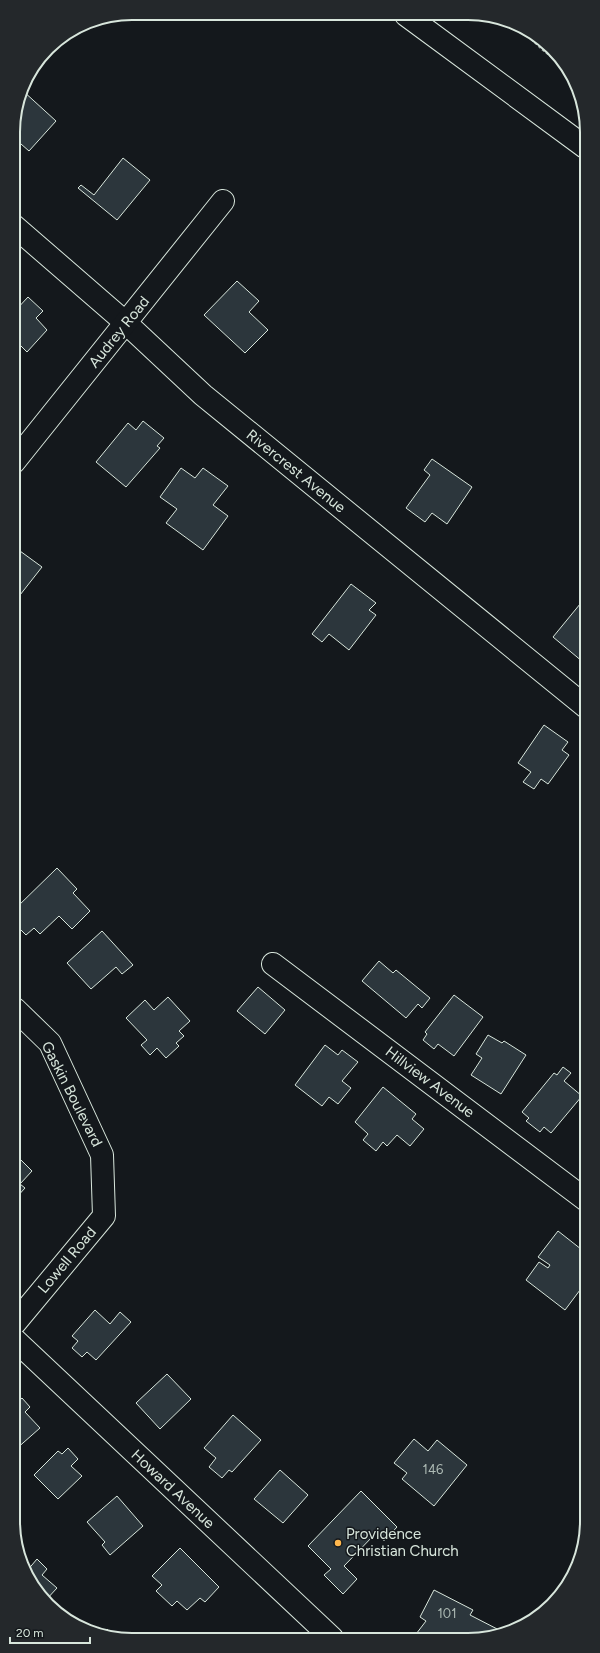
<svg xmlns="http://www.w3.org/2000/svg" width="600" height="1653" viewBox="0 0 600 1653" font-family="Figtree,sans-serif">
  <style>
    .building { fill: #2c363c; stroke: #d8e6dc }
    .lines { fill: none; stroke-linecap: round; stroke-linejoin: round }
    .minor-casing { stroke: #d8e6dc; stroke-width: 24 }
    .major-casing { stroke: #d8e6dc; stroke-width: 24 }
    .path { stroke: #9da8a2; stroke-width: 2.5; stroke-dasharray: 3 2; stroke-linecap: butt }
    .minor { stroke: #14181c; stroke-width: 22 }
    .major { stroke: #14181c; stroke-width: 22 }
    .poi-dot { fill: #ffb74d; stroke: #14181c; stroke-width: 1.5 }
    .labels { text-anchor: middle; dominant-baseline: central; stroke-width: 3; stroke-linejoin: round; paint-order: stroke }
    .number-label { font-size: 13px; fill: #adbab4 }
    .street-label { font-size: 15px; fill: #d8e6dc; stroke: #14181c }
    .poi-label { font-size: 15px; fill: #d8e6dc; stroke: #14181c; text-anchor: start }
    .rim { fill: none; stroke: #d8e6dc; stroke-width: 2 }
  </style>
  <rect width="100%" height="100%" fill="#14181c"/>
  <!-- building -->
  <g class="building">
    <path d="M 22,90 L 56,121 L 29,151 L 13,137 L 13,124 Z"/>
    <path d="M 123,158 L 150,180 L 117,220 L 78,188 L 81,185 L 94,195 Z"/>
    <path d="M 237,281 L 259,301 L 249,312 L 268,330 L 245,353 L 204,315 Z"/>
    <path d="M 28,297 L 43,311 L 36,318 L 47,330 L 27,352 L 15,340 L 14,341 L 14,312 Z"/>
    <path d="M 143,421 L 164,438 L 157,446 L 160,448 L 126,487 L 96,462 L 128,423 L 136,430 Z"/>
    <path d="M 432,459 L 472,487 L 447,524 L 432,513 L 425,522 L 406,508 L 430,475 L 424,470 Z"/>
    <path d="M 181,468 L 195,478 L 203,468 L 228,486 L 213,505 L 228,516 L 203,550 L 166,523 L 177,509 L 160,497 Z"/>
    <path d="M 20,551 L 42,567 L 20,595 L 14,590 L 14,559 Z"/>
    <path d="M 351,584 L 376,603 L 369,610 L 376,615 L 349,650 L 329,634 L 322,642 L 312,634 Z"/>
    <path d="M 585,598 L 585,659 L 583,662 L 553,637 Z"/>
    <path d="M 544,725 L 568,742 L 562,750 L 569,755 L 548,784 L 541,779 L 534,789 L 523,782 L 531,772 L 518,763 Z"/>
    <path d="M 57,868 L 77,889 L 73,893 L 90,911 L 72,929 L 59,916 L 40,934 L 34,928 L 26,935 L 14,923 L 14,921 L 21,914 L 15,909 Z"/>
    <path d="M 102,931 L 133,965 L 122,974 L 116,967 L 91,989 L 67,963 Z"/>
    <path d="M 379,961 L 393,973 L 396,970 L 430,998 L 422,1008 L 418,1004 L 406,1018 L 362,981 Z"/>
    <path d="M 258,987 L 285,1010 L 265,1034 L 237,1011 Z"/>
    <path d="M 454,995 L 483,1017 L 454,1056 L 438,1044 L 434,1049 L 423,1040 L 427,1034 L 425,1032 Z"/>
    <path d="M 168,997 L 190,1021 L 179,1031 L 184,1036 L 176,1043 L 179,1046 L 166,1058 L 157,1048 L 150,1055 L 141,1045 L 147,1040 L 126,1018 L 145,1000 L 154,1010 Z"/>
    <path d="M 488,1035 L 502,1043 L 504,1041 L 526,1055 L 501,1094 L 471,1075 L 482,1058 L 476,1054 Z"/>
    <path d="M 325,1045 L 338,1055 L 342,1050 L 358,1062 L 342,1081 L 351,1088 L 338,1104 L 329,1097 L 322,1106 L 295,1085 Z"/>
    <path d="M 563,1067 L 571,1073 L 564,1081 L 582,1096 L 551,1133 L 544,1127 L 540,1132 L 526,1121 L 529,1118 L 522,1112 L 554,1073 L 557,1075 Z"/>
    <path d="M 383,1087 L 416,1114 L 412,1119 L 424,1129 L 410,1146 L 397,1135 L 387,1146 L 383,1142 L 376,1151 L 363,1140 L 368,1134 L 355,1122 Z"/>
    <path d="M 15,1154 L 32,1171 L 20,1184 L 25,1188 L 15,1199 Z"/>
    <path d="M 558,1231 L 586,1253 L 586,1292 L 585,1294 L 580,1290 L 565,1310 L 526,1280 L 539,1262 L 548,1268 L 550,1265 L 538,1257 Z"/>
    <path d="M 95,1310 L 110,1324 L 120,1312 L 131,1322 L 96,1360 L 87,1352 L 82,1357 L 72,1348 L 78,1341 L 72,1336 Z"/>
    <path d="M 167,1374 L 191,1399 L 160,1429 L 136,1403 Z"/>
    <path d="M 22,1398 L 30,1407 L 25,1412 L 40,1428 L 15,1450 L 15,1404 Z"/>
    <path d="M 233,1415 L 261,1440 L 232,1472 L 229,1470 L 222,1478 L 209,1467 L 216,1458 L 204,1448 Z"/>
    <path d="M 414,1439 L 428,1451 L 437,1440 L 467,1465 L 434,1506 L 402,1479 L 407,1473 L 394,1463 Z"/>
    <path d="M 68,1448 L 78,1459 L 71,1466 L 82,1476 L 58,1499 L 34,1475 L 58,1451 L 62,1454 Z"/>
    <path d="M 280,1470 L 308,1495 L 283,1523 L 254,1499 Z"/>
    <path d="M 361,1491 L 397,1527 L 384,1541 L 376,1533 L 344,1566 L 357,1579 L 343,1594 L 324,1575 L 331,1569 L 308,1546 Z"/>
    <path d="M 117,1496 L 143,1526 L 110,1555 L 102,1545 L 105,1542 L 87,1522 Z"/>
    <path d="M 180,1548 L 219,1587 L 205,1602 L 200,1598 L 187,1610 L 177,1601 L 172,1606 L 156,1591 L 162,1585 L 152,1576 Z"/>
    <path d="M 37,1559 L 47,1569 L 42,1575 L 57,1588 L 45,1601 L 29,1580 L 26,1572 Z"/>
    <path d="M 434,1590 L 473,1610 L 470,1615 L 503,1632 L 501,1634 L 491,1638 L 413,1638 L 426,1621 L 420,1617 Z"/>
    <path d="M 98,1627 L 105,1633 L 107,1629 L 116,1638 L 109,1638 L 93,1632 Z"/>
  </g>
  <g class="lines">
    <defs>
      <g id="minor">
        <path d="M 13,225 L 126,323 L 203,395 L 586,707"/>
        <path d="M 14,462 L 223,201"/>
        <path d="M 273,964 L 586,1200"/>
        <path d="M 15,1009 L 50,1043 L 102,1155 L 104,1216 L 15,1323"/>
        <path d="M 15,1340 L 332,1638"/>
      </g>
      <path id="major" d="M 406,15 L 585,147"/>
    </defs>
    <!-- minor casing -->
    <use href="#minor" class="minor-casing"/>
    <!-- major casing -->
    <use href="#major" class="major-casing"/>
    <!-- path -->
    <path class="path" d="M 517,25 L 542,49 L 571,72"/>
    <!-- minor -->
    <use href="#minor" class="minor"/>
    <!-- major -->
    <use href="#major" class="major"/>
  </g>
  <!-- markers -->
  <circle class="poi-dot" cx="338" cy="1543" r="4"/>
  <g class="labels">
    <!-- number labels -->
    <g class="number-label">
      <text x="433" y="1469">146</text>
      <text x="447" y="1613">101</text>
    </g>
    <!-- street labels -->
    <g class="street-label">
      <text transform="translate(119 332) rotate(-51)">Audrey Road</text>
      <text transform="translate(296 471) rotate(39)">Rivercrest Avenue</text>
      <text transform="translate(430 1082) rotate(37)">Hillview Avenue</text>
      <text transform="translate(72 1094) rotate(63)">Gaskin Boulevard</text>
      <text transform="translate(67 1260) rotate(-50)">Lowell Road</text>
      <text transform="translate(173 1489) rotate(43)">Howard Avenue</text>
    </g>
    <!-- poi labels -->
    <g class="poi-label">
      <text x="346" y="1534">Providence<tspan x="346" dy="17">Christian Church</tspan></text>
    </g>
  </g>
  <!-- crop -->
  <path d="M0 0H600V1653H0ZM132 20H468A112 112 0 0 1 580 132V1521A112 112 0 0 1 468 1633H132A112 112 0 0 1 20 1521V132A112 112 0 0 1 132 20Z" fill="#24282b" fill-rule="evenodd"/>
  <path class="rim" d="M132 20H468A112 112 0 0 1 580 132V1521A112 112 0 0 1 468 1633H132A112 112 0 0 1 20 1521V132A112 112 0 0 1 132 20Z"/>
  <!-- scale -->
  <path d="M10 1637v6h80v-6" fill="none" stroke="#d8e6dc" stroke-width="2"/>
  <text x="16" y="1637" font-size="12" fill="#d8e6dc" stroke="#14181c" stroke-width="3" paint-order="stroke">20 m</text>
</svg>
